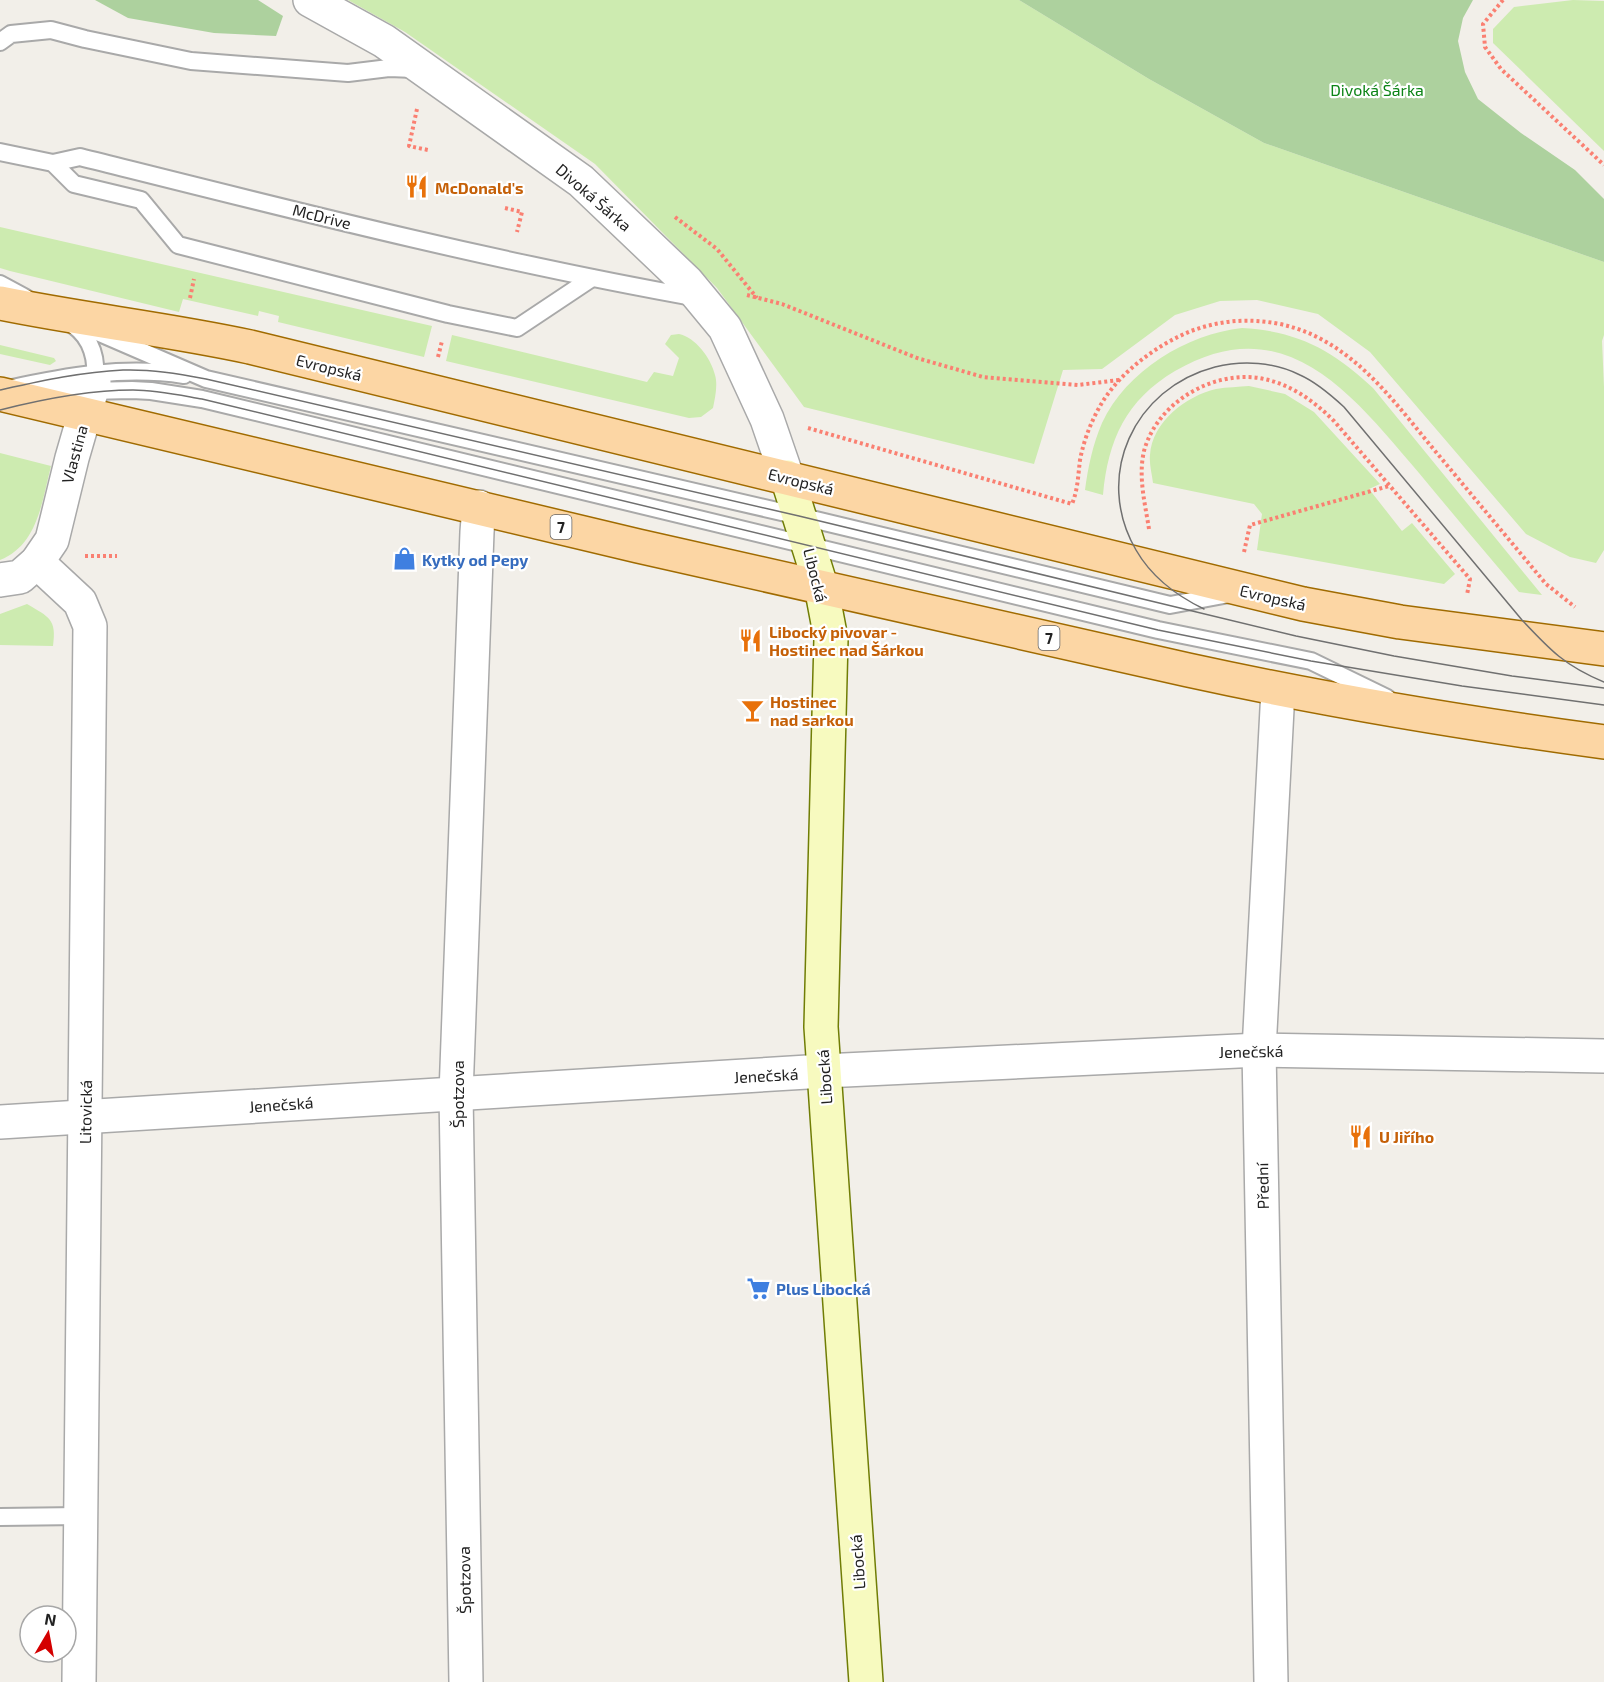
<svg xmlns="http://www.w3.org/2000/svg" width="1604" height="1682" viewBox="0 0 1604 1682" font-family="'Exo 2',sans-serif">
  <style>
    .grass { fill: #cdebb0 }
    .forest { fill: #add19e }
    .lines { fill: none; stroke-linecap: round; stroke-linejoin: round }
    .lane-casing { stroke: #a9a9a9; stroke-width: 20 }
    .street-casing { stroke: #a9a9a9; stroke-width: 36 }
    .secondary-casing { stroke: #707d05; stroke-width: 36 }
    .primary-casing { stroke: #a06b00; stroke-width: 36 }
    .path { stroke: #fa8072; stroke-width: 4; stroke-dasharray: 3 3; stroke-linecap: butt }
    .lane { stroke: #fff; stroke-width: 16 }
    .street { stroke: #fff; stroke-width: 33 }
    .secondary { stroke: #f7fabf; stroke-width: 33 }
    .primary { stroke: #fcd6a4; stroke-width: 33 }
    .tram { stroke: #707070; stroke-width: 1.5 }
    .labels { text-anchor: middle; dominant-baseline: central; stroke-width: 4.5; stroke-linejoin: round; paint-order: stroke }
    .shield { fill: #fff; stroke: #646464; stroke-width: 1.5 }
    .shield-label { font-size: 15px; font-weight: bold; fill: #222 }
    .park-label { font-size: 16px; fill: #0c8416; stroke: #fff }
    .food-label { font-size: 16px; font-weight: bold; fill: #c56008; stroke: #fff; text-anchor: start }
    .street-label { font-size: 16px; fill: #222; stroke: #fff }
    .shop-label { font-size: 16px; font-weight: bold; fill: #366cbe; stroke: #fff; text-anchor: start }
  </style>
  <rect width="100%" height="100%" fill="#f2efe9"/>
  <!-- grass -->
  <g class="grass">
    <path d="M 348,0 L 1019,0 L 1149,79 L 1264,143 L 1604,262 L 1604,335 L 1602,341 L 1604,387 L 1604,550 L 1596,563 L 1570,557 L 1526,534 L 1370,352 L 1318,314 L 1257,300 L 1220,301 L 1175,315 L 1102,369 L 1063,370 L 1034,464 L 804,407 L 717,288 L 595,164 L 405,32 Z"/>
    <path d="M 1573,0 L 1604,1 L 1604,151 L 1493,43 L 1493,29 L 1514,7 Z"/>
    <path d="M 0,227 L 432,326 L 424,357 L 278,322 L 279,316 L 259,311 L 258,316 L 183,299 L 179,312 L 10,271 L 0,268 Z"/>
    <path d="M 1242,328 C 1298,331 1334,351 1373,388 L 1542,595 L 1519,592 C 1486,553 1452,513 1419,473 C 1353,396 1286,306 1175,371 C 1126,400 1108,440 1103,495 L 1085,490 C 1088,467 1093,444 1102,423 C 1126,371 1187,334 1242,328 Z"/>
    <path d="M 679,334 C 695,337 711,358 715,375 C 718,385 715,398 713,408 L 701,417 L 689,418 L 446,361 L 452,335 L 647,382 L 654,372 L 673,376 L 679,358 L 665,344 L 671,335 Z"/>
    <path d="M 0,345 L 54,358 L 56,361 L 50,365 L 0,354 Z"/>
    <path d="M 1249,386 L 1285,394 L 1314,412 L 1380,484 L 1369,489 L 1402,531 L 1412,523 L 1455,574 L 1444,584 L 1257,550 L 1262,514 L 1254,504 L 1153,483 C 1152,474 1149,464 1150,455 C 1152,422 1186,396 1216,389 C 1227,387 1239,387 1249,386 Z"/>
    <path d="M 0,453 L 51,466 C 42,501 38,545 0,560 Z"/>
    <path d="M 27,604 C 49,617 57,619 53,646 L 0,645 L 0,614 Z"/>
  </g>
  <!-- forest -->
  <g class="forest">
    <path d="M 95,0 L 258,0 L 283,16 L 276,36 L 214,33 L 128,18 Z"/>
    <path d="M 1019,0 L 1473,0 L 1463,18 L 1458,41 L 1465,72 L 1478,99 L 1521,133 L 1575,170 L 1604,199 L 1604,262 L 1264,143 L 1149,79 Z"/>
  </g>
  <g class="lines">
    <defs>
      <g id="lane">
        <path d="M 0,42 L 11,34 L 51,30 L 85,39 L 191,61 L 348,73 L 389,68 L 414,69"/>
        <path d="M 0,152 L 53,163 L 74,184 L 141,200 L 178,245 L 448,314 L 517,328 L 592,278"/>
        <path d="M 53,163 L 80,157 C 284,208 490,261 698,298"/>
        <path d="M 0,284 L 26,298"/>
        <path d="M 73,325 C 92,338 98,361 94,382"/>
        <path d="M 95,331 L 206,379 L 799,516 L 1170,605 L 1229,594"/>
        <path d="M 8,389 C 67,376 124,366 184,375"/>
        <path d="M 43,392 L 132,390 L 151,391 L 202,399 L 1158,630 L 1311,661 L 1387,698"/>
        <path d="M 0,1517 L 80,1516"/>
      </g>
      <g id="street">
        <path d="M 310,0 L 384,41 L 581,181 L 687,282 L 725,328 L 767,419 L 787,477"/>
        <path d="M 37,562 L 80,602 L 90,626 L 79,1682"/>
        <path d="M 0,580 L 20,577 L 37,562 L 52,540 L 72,458 L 94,382"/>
        <path d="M 0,1122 L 824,1071 L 1259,1050 L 1604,1056"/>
        <path d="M 466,1682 L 456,1094 L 477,532 L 479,507"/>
        <path d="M 1271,1682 L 1259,1050 L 1278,690"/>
      </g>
      <path id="secondary" d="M 787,477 L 821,586 L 831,639 L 821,1027 L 866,1682"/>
      <g id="primary">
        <path d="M 0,303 C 83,320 167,329 250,347 L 1303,604 L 1400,622 L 1604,649"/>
        <path d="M 0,394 L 638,546 L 1188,670 C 1325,700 1464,723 1604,742"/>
      </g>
    </defs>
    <!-- lane casing -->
    <use href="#lane" class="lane-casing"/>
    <!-- street casing -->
    <use href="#street" class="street-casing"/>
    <!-- secondary casing -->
    <use href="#secondary" class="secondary-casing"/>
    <!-- primary casing -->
    <use href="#primary" class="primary-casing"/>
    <!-- path -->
    <g class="path">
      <path d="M 1503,0 L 1483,24 L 1485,47 L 1501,69 L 1604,165"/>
      <path d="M 417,109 L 409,146 L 428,150"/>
      <path d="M 505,208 L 522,212 L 517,232"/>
      <path d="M 675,217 L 717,249 L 757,298"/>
      <path d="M 747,295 L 782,304 L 917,358 L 983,377 L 1078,385 L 1119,380"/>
      <path d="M 190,298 L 194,279"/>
      <path d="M 438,357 L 442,341"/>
      <path d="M 808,428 L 1072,504 C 1078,489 1078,476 1080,460 C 1084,439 1092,419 1103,401 C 1123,370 1157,345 1191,331 C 1221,320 1249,318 1280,324 C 1354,340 1395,404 1441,458 C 1476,500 1511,542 1546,584 L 1575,607"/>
      <path d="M 1149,529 C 1145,503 1138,477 1144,451 C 1157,403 1211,371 1259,378 C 1289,383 1313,400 1334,421 L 1470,579 L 1467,595"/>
      <path d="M 1244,552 L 1250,525 L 1389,486"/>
      <path d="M 85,556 L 117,556"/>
    </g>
    <!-- lane -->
    <use href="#lane" class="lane"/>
    <!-- street -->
    <use href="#street" class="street"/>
    <!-- secondary -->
    <use href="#secondary" class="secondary"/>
    <!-- primary -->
    <use href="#primary" class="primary"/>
    <!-- tram -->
    <g class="tram">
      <path d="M 0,390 C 41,381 81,372 123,370 C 151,369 179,374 206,379 L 799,516 L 1296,636 L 1394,656 L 1512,676 L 1604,688"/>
      <path d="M 0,410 C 43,399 89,390 133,390 C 156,390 179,395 202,399 L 1158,630 L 1311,661 L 1462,686 L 1604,705"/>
      <path d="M 1204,609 C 1177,596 1151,576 1136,550 C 1093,476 1134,388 1215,367 C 1243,360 1274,362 1300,375 C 1316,382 1331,395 1344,407 L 1522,620 C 1550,650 1565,666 1604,682"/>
    </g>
  </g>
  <!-- icons -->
  <defs>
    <symbol id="restaurant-bare" viewBox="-9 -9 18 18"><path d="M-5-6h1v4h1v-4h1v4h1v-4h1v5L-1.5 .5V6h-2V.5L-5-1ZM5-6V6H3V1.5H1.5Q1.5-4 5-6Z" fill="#e8710a" stroke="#fff" stroke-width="2.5" paint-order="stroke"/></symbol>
    <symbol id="shop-bare" viewBox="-9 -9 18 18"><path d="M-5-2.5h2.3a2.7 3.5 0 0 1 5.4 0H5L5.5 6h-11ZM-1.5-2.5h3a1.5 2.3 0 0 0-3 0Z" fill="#3f7fe0" stroke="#fff" stroke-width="2.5" paint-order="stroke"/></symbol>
    <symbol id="bar-bare" viewBox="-9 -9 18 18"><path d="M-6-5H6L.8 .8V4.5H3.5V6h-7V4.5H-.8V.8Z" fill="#e8710a" stroke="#fff" stroke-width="2.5" paint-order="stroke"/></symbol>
    <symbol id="supermarket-bare" viewBox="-9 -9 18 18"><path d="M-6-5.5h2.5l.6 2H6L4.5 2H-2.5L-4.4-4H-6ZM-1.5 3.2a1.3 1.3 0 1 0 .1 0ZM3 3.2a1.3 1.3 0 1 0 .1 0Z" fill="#3f7fe0" stroke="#fff" stroke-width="2.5" paint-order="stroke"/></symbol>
  </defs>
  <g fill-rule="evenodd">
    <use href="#restaurant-bare" x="400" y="170" width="33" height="33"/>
    <use href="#shop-bare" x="388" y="542" width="33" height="33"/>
    <use href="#restaurant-bare" x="734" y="624" width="33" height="33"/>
    <use href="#bar-bare" x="736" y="694" width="33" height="33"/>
    <use href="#restaurant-bare" x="1344" y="1120" width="33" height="33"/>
    <use href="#supermarket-bare" x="742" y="1272" width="33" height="33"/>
  </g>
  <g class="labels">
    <!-- shield labels -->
    <g class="shield">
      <rect x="550.5" y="515" width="21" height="24" rx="4.5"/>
      <rect x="1038.5" y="626" width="21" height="24" rx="4.5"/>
    </g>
    <g class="shield-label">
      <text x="561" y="527">7</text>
      <text x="1049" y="638">7</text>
    </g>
    <!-- park labels -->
    <g class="park-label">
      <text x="1377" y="89">Divoká Šárka</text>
    </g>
    <!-- food labels -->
    <g class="food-label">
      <text x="435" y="187">McDonald's</text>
      <text x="769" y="631">Libocký pivovar -<tspan x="769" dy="18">Hostinec nad Šárkou</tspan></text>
      <text x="770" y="701">Hostinec<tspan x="770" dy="18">nad sarkou</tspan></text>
      <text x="1379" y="1136">U Jiřího</text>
    </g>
    <!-- street labels -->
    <g class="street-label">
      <text transform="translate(594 197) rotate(41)">Divoká Šárka</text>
      <text transform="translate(322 216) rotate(14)">McDrive</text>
      <text transform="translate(329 367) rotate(14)">Evropská</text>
      <text transform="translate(74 454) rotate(-75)">Vlastina</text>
      <text transform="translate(801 481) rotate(14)">Evropská</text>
      <text transform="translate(816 575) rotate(76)">Libocká</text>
      <text transform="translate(1273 597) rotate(13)">Evropská</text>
      <text transform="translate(1251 1051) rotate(-1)">Jenečská</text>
      <text transform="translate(766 1075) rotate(-3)">Jenečská</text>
      <text transform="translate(824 1077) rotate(-94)">Libocká</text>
      <text transform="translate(457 1094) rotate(-90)">Špotzova</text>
      <text transform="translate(281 1104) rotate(-4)">Jenečská</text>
      <text transform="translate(85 1112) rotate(-89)">Litovická</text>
      <text transform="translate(1262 1186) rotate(-91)">Přední</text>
      <text transform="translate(857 1562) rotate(-94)">Libocká</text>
      <text transform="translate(464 1580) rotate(-91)">Špotzova</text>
    </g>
    <!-- shop labels -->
    <g class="shop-label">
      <text x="422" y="559">Kytky od Pepy</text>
      <text x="776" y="1288">Plus Libocká</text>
    </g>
  </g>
  <!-- north arrow -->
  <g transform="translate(48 1634) rotate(10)"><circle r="28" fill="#ffffff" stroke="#a7a7a7" stroke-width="1.5"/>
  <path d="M0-4.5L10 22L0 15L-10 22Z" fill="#d40000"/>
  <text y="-9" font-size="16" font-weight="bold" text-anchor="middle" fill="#222222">N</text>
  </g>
</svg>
